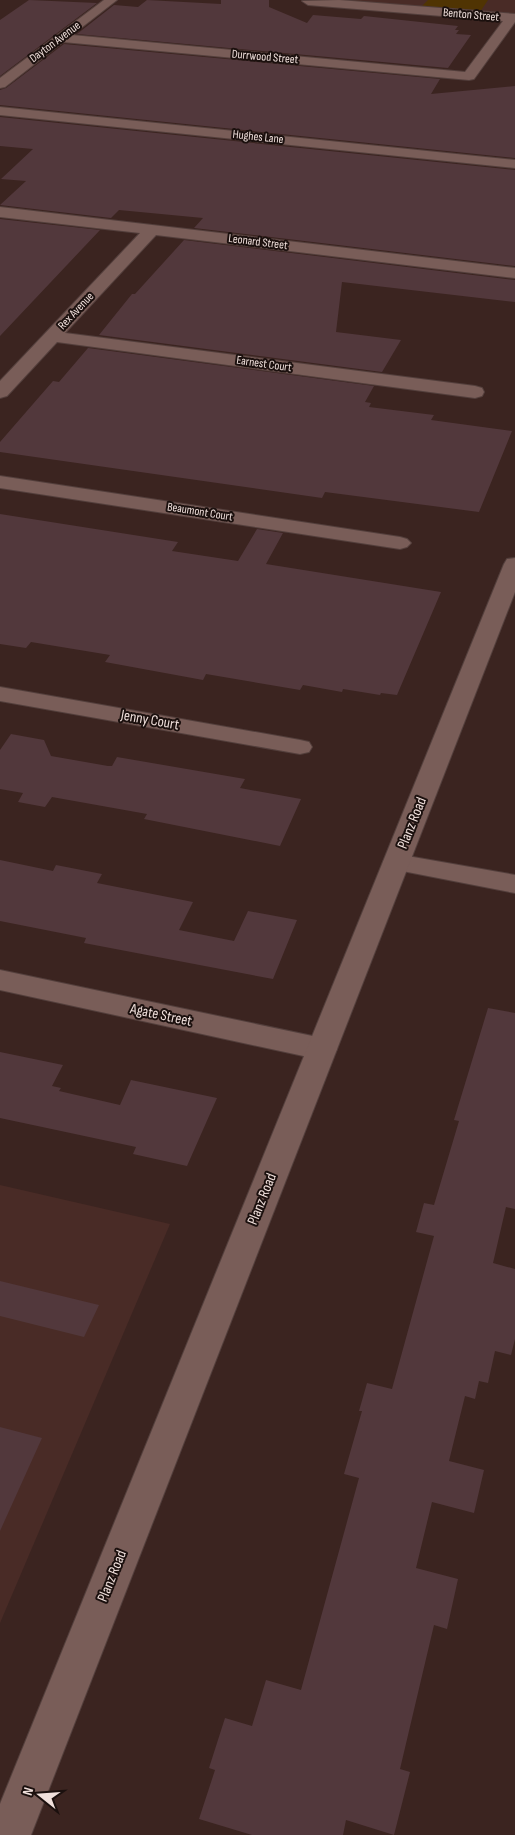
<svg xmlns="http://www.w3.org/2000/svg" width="515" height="1835" viewBox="0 0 515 1835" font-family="'Sofia Sans Condensed',sans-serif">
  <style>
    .built { fill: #492b26 }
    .green { fill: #503403 }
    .building { fill: #52383c }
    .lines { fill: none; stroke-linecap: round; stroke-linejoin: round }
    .minor-casing { stroke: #533f3c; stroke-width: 2 }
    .tertiary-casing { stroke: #533f3c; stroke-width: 2 }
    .minor { fill: #795d58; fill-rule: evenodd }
    .tertiary { fill: #795d58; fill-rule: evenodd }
    .labels { text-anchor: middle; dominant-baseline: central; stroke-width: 4; stroke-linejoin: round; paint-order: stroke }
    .far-street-label { font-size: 12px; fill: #f0e0dc; stroke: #1b100e }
    .street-label { font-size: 15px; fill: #f0e0dc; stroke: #1b100e }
  </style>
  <rect width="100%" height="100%" fill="#3b2420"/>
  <!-- built -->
  <g class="built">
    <path d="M 335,0 L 515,0 L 515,16 L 336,0 Z"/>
    <path d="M 0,1185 L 170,1224 L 0,1623 Z"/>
  </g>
  <!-- green -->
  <path class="green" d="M 428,0 L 488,0 L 480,12 L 422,6 Z"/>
  <!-- building -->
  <g class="building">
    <path d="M 29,0 L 97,3 L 0,76 L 0,20 Z"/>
    <path d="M 147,0 L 221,4 L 221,0 L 269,0 L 269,7 L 307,23 L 313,15 L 361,19 L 364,16 L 458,26 L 455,30 L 459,30 L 456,34 L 471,35 L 448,68 L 77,34 L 114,5 L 138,7 Z"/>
    <path d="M 64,44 L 440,79 L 431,94 L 515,86 L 515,158 L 0,105 L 0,90 L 6,88 Z"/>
    <path d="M 0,117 L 515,170 L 515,266 L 194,228 L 203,218 L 119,210 L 111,218 L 0,205 L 26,181 L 1,179 L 33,149 L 0,146 Z"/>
    <path d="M 0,219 L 100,230 L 0,336 Z"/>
    <path d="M 184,240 L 515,280 L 515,302 L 342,282 L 336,332 L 401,340 L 382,372 L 99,335 L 132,294 L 135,294 Z"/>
    <path d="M 88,348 L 374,386 L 365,402 L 371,403 L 369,407 L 434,415 L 431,420 L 512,431 L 479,512 L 325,492 L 322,498 L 0,452 L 0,442 L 53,381 L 59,382 Z"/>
    <path d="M 0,514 L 178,542 L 172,551 L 238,561 L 257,529 L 283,533 L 266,564 L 441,592 L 397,695 L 381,693 L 380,695 L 343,689 L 342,692 L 303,685 L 300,690 L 206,674 L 203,680 L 105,662 L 110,655 L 31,642 L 26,648 L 0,644 Z"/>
    <path d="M 11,734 L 44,740 L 51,756 L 108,766 L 112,766 L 117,757 L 245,779 L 240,788 L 301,799 L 280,846 L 144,819 L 147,814 L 52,797 L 45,807 L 18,802 L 23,793 L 0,789 L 0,750 Z"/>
    <path d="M 0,860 L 53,871 L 56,865 L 102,874 L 97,883 L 193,902 L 179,930 L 234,941 L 248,911 L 297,920 L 273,979 L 84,943 L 86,938 L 0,921 Z"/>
    <path d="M 488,1008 L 515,1013 L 515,1209 L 506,1207 L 493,1263 L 515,1269 L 515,1339 L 511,1355 L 495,1351 L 488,1383 L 479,1381 L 475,1399 L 465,1396 L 449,1461 L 484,1470 L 474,1513 L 432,1502 L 416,1568 L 458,1579 L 447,1629 L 434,1625 L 400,1769 L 410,1772 L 394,1835 L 346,1820 L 343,1835 L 252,1835 L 199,1819 L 215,1770 L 209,1768 L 225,1718 L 252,1726 L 266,1680 L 301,1690 L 359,1478 L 344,1474 L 362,1411 L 359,1411 L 367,1383 L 392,1389 L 434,1236 L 416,1232 L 424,1203 L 434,1205 L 459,1121 L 454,1120 Z"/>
    <path d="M 0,1052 L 63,1065 L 52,1086 L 61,1088 L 59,1091 L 120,1105 L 131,1080 L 217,1098 L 187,1166 L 133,1154 L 136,1147 L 0,1118 Z"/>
    <path d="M 0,1281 L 99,1305 L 84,1337 L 0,1316 Z"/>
    <path d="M 0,1427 L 42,1438 L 0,1531 Z"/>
  </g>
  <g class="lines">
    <defs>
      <g id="minor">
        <path d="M 104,0 L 117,0 L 72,35 L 465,72 L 503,21 L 308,5 L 302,1 L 339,0 L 515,14 L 515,22 L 474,79 L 469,80 L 63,42 L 5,87 L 0,88 L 0,78 Z"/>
        <path d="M 0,207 L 515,268 L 515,278 L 156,235 L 65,333 L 475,386 L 482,388 L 484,392 L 482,396 L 475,398 L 57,342 L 7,396 L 0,398 L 0,381 L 140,233 L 0,217 Z"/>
        <path d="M 0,476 L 400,537 L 407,539 L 411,543 L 407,547 L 400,549 L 0,488 Z"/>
        <path d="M 0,687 L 300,740 L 309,742 L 312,747 L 309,752 L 300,754 L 0,701 Z"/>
        <path d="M 396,854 L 515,875 L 515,893 L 387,868 L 383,862 L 387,856 Z"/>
        <path d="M 0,970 L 322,1038 L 333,1042 L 337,1049 L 333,1056 L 322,1060 L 0,990 Z"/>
      </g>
      <g id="tertiary">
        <path d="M 0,107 L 515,160 L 515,168 L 0,115 Z"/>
        <path d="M 515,558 L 515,592 L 31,1835 L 0,1835 L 0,1804 L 504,564 L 507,559 Z"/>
      </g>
    </defs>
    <!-- minor casing -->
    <use href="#minor" class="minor-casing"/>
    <!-- tertiary casing -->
    <use href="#tertiary" class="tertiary-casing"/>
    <!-- minor -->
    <use href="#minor" class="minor"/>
    <!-- tertiary -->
    <use href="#tertiary" class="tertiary"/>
  </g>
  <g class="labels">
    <!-- far-street labels -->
    <g class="far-street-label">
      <text transform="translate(471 15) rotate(5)">Benton Street</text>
      <text transform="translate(55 42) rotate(-37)">Dayton Avenue</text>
      <text transform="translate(265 57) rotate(5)">Durrwood Street</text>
      <text transform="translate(258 137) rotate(6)">Hughes Lane</text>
      <text transform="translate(258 242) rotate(7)">Leonard Street</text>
      <text transform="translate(76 311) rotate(-47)">Rex Avenue</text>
      <text transform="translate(264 364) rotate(8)">Earnest Court</text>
      <text transform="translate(200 512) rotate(9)">Beaumont Court</text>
    </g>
    <!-- street labels -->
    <g class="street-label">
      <text transform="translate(150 720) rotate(10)">Jenny Court</text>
      <text transform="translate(412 823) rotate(-68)">Planz Road</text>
      <text transform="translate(161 1015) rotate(12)">Agate Street</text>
      <text transform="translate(262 1199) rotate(-68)">Planz Road</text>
      <text transform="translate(112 1576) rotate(-68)">Planz Road</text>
    </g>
  </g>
  <!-- north arrow -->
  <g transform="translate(40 1795) rotate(287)" stroke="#1b100e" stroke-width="4" paint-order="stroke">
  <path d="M0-4L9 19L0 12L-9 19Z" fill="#f0e0dc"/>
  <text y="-8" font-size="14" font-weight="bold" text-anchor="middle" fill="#f0e0dc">N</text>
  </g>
</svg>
